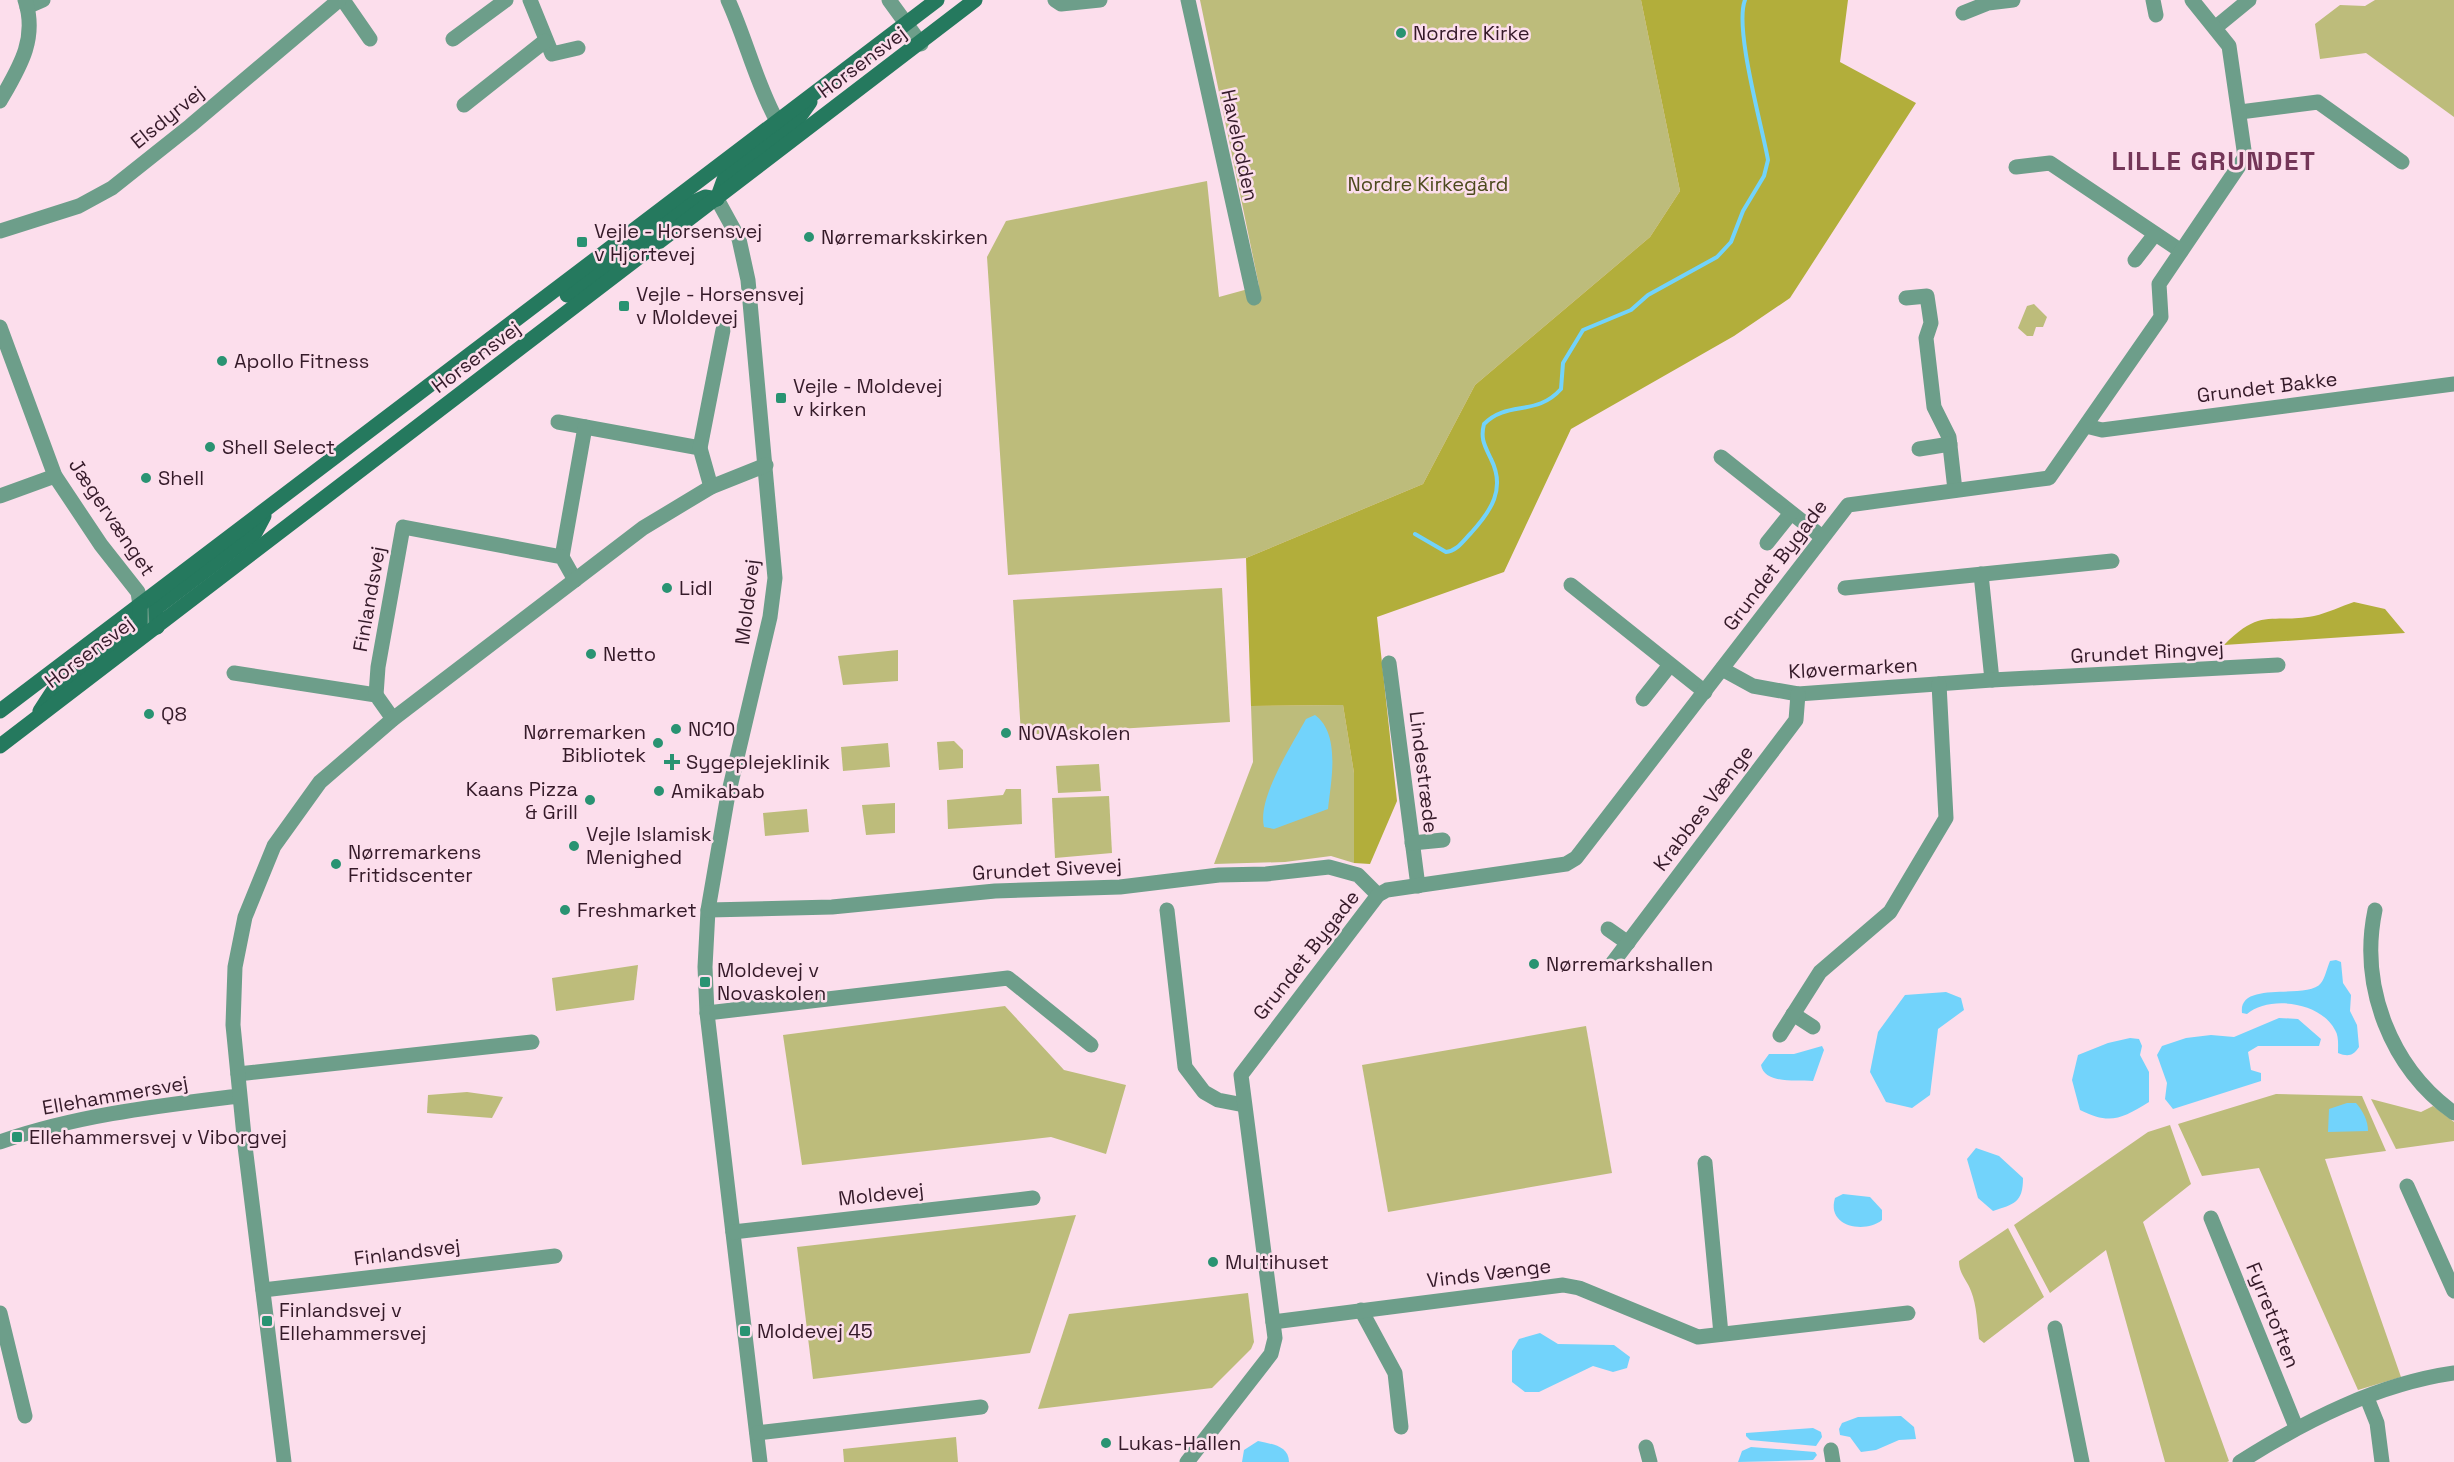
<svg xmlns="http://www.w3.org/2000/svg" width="2454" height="1462" viewBox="0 0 2454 1462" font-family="'Space Grotesk',sans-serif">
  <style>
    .green { fill: #bdbc7b }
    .forest { fill: #b2ae3b }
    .water { fill: #72d3fb }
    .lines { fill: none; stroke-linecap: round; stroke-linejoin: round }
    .stream { stroke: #72d3fb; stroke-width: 4 }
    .street { stroke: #6d9e8a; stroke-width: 15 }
    .secondary { stroke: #25795e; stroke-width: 15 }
    .poi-dot { fill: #299372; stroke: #fcdeec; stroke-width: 2 }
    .labels { text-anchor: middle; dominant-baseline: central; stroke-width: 5; stroke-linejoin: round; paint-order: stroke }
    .poi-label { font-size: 20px; fill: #351a29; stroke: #fcdeec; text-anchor: start }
    .street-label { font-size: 20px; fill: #351a29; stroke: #fcdeec }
    .park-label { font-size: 20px; fill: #4c4a1d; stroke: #fcdeec }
    .district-label { font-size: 26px; font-weight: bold; letter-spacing: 1.5px; fill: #743658; stroke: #fcdeec }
  </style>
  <rect width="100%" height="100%" fill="#fcdeec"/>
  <!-- green -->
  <g class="green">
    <path d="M 1200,0 L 1641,0 L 1680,191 L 1650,237 L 1475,385 L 1423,484 L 1246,558 L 1008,575 L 987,257 L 1006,221 L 1207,181 L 1219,297 L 1259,286 Z"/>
    <path d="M 2375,0 L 2454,0 L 2454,117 L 2366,53 L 2320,59 L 2315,24 L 2340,5 L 2365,6 Z"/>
    <path d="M 2034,304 L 2047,317 L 2043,327 L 2036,327 L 2033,336 L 2027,336 L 2018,328 L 2027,306 Z"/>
    <path d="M 1222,588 L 1230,722 L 1021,735 L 1013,600 Z"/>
    <path d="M 898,650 L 898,681 L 843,685 L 838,656 Z"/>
    <path d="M 1343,705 L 1354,773 L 1354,863 L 1331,856 L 1285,862 L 1214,864 L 1253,762 L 1251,706 Z"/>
    <path d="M 954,741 L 963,750 L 963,768 L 939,770 L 937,742 Z"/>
    <path d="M 888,743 L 890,767 L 843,771 L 841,747 Z"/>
    <path d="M 1099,764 L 1101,791 L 1058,793 L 1056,766 Z"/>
    <path d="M 1006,789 L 1021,789 L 1022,824 L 948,829 L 947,800 L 1003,795 Z"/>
    <path d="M 1109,796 L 1112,853 L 1055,858 L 1052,798 Z"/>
    <path d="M 895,803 L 895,833 L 866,835 L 862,805 Z"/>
    <path d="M 807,809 L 809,832 L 765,836 L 763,813 Z"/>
    <path d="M 638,965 L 634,1000 L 556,1011 L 552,978 Z"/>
    <path d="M 1005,1006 L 1064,1070 L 1126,1085 L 1106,1154 L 1051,1137 L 802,1165 L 783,1035 Z"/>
    <path d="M 1586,1026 L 1612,1173 L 1388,1212 L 1362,1065 Z"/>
    <path d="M 467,1092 L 503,1097 L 492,1118 L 427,1113 L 428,1095 Z"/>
    <path d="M 2276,1094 L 2362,1096 L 2386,1151 L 2325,1159 L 2401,1377 L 2358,1390 L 2259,1168 L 2202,1176 L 2178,1124 Z"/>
    <path d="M 2371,1099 L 2421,1112 L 2433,1106 L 2454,1122 L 2454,1141 L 2396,1149 Z"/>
    <path d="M 2170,1125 L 2191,1184 L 2143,1222 L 2229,1461 L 2227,1462 L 2165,1462 L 2106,1250 L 2050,1293 L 2014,1225 L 2148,1132 Z"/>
    <path d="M 1076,1215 L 1030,1353 L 813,1379 L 797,1247 Z"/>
    <path d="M 2008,1228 L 2044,1297 L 1984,1343 L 1979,1339 C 1977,1324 1977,1306 1971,1291 C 1967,1280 1959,1274 1959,1261 Z"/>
    <path d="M 1248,1293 L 1254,1342 L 1251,1349 L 1212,1388 L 1038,1409 L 1069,1314 Z"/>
    <path d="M 956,1437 L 958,1462 L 844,1462 L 843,1449 Z"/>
  </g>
  <!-- forest -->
  <g class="forest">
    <path d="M 1641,0 L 1848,0 L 1840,62 L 1916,103 L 1790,298 L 1734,336 L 1571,429 L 1504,572 L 1377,617 L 1397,801 L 1370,864 L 1354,863 L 1354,773 L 1343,705 L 1251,706 L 1246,558 L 1423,484 L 1475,385 L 1650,237 L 1680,191 Z"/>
    <path d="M 2354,602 L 2385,609 L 2405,633 L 2224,645 C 2262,607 2269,624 2314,616 C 2328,613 2341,606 2354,602 Z"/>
  </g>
  <!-- water -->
  <g class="water">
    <path d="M 1315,715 C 1341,734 1331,781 1328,809 L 1274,829 L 1264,827 C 1257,798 1292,745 1306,719 Z"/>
    <path d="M 2336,960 L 2341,962 L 2343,983 L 2351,995 L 2350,1011 L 2357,1025 L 2359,1047 C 2353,1056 2348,1057 2338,1053 C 2338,1046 2339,1036 2335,1030 C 2321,1002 2269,995 2247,1014 L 2242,1013 C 2238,979 2308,1001 2321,983 C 2325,978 2327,968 2330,961 Z"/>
    <path d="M 1946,992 L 1961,998 L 1964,1010 L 1938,1029 L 1930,1095 L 1912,1108 L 1886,1102 L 1870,1072 L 1878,1032 L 1905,995 Z"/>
    <path d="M 2279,1018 L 2298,1019 L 2321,1039 L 2319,1046 L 2258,1046 L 2248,1052 L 2251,1070 L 2261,1073 L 2261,1081 L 2173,1109 L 2165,1099 L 2167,1083 L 2157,1055 L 2162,1046 L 2186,1038 L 2211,1035 L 2234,1037 Z"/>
    <path d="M 2130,1038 L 2139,1039 L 2142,1046 L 2140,1055 L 2149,1072 L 2149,1102 C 2121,1119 2110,1125 2080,1110 L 2072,1080 L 2078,1055 L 2108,1043 Z"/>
    <path d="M 1822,1046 L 1824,1050 L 1813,1081 C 1797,1080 1764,1084 1761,1065 L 1769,1054 L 1794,1054 Z"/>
    <path d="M 2347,1103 L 2356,1103 C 2363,1111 2368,1121 2368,1131 L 2328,1132 L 2329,1109 Z"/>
    <path d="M 1976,1148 L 1999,1156 L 2023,1178 C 2023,1203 2014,1204 1993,1211 L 1978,1198 L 1967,1159 Z"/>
    <path d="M 1843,1194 L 1870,1197 L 1882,1210 L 1882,1220 C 1865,1234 1826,1227 1835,1198 Z"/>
    <path d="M 1540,1333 L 1558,1344 L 1614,1345 L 1630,1357 L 1627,1368 L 1613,1372 L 1593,1366 L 1539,1392 L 1525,1392 L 1512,1382 L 1512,1351 L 1519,1339 Z"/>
    <path d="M 1901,1416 L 1914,1427 L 1916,1439 L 1899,1440 L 1876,1450 L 1861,1452 L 1850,1437 L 1840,1435 L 1839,1429 L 1842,1423 L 1858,1417 Z"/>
    <path d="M 1813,1428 L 1821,1432 L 1822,1437 L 1816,1446 L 1750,1440 L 1746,1436 L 1746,1433 Z"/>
    <path d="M 1258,1441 C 1272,1444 1289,1446 1289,1462 L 1242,1462 L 1244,1450 Z"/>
    <path d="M 1751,1447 L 1815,1452 L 1817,1455 L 1813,1460 L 1738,1462 L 1742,1451 Z"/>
  </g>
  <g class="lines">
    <!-- stream -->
    <path class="stream" d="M 1415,534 L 1446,552 C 1457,551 1463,541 1471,533 C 1491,511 1506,489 1491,459 C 1485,446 1480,439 1484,424 C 1508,400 1536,417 1561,389 L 1563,363 L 1583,330 L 1631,310 L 1648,295 L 1717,257 L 1731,242 L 1743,211 L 1764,176 L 1768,160 C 1762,126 1734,28 1745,0"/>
    <!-- street -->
    <g class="street">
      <path d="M 343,0 L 370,39"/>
      <path d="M 530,0 L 552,54 L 578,48"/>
      <path d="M 728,0 C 746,39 756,83 777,121"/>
      <path d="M 889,0 L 921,44"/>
      <path d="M 1055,0 L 1061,4 L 1100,0"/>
      <path d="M 1188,0 L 1254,298"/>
      <path d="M 2153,0 L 2156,15"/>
      <path d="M 27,7 L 43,0"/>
      <path d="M 1963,13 L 1988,3 L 2013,0"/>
      <path d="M 2216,27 L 2249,0"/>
      <path d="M 453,39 L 506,0"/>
      <path d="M 0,101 C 19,68 38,39 25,0"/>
      <path d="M 464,105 L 545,41"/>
      <path d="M 2240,112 L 2318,102 L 2402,162"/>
      <path d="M 2016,167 L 2050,163 L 2181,251"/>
      <path d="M 717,199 L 739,239 L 748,280 L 775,578 L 770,617 L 727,800 L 708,910 L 705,967 L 707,1013 L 760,1462"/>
      <path d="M 0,231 L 79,206 L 112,188 L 190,126 L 339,0"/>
      <path d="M 2135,260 L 2155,234"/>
      <path d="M 1906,298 L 1927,296 L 1931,323 L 1926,338 L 1934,407 L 1949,437 L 1955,490"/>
      <path d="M 0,327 L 55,476 L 101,545 L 138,592 L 140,605 L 157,627"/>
      <path d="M 558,422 L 700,448 L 711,487"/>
      <path d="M 2086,426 L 2102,430 L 2454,384"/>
      <path d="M 700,448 L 723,330"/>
      <path d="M 1919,449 L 1950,444"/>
      <path d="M 1721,457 L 1822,537"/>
      <path d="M 0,496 L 55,476"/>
      <path d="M 1767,543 L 1791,513"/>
      <path d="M 562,557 L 585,427"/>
      <path d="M 1981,574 L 1992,680"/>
      <path d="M 1571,585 L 1705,692"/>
      <path d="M 1845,588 L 2112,561"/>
      <path d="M 1389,663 L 1418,886"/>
      <path d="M 1722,669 L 1753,686 L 1798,694 L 1992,680 L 2278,665"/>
      <path d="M 234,673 L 376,695 L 393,719"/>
      <path d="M 376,695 L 378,667 L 403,527 L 562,557 L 575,580"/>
      <path d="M 1643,699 L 1670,665"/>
      <path d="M 1412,843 L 1443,840"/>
      <path d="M 708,910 L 832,907 L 995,891 L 1120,887 L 1219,875 L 1266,874 L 1329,867 L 1358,875 L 1378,895"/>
      <path d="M 1167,910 L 1185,1067 L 1204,1092 L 1218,1100 L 1244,1105"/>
      <path d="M 2375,910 C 2359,987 2391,1068 2454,1113"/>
      <path d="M 1608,929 L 1628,943"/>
      <path d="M 1611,965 L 1796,720 L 1798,694"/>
      <path d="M 707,1013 L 1008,978 L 1091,1045"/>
      <path d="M 1793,1014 L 1813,1027"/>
      <path d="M 1780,1035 L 1820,972 L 1890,912 L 1946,818 L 1939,684"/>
      <path d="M 238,1074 L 532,1042"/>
      <path d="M 0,1142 C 77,1115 158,1106 239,1096"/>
      <path d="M 1705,1163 L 1721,1334"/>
      <path d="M 2407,1186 L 2454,1291"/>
      <path d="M 2211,1218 L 2296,1427"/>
      <path d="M 733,1232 L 1033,1198"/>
      <path d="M 263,1290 L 555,1256"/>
      <path d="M 1361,1310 L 1395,1373 L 1401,1427"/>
      <path d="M 0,1313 L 25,1416"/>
      <path d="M 1273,1322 L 1563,1285 L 1579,1288 L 1698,1337 L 1908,1313"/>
      <path d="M 2055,1328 L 2082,1462"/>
      <path d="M 2367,1398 L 2377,1423 L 2382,1462"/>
      <path d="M 757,1433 L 981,1407"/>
      <path d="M 1646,1447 L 1650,1462"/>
      <path d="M 1831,1450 L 1833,1462"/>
      <path d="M 284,1462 L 245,1146 L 233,1025 L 235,967 L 245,917 L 274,846 L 320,782 L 393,719 L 643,528 L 711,487 L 766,465"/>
      <path d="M 1187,1462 L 1271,1354 L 1275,1338 L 1241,1075 L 1378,895 L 1387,890 L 1566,864 L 1576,858 L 1848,505 L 2049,478 L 2161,317 L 2159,284 L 2245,157 L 2229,46 L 2192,0"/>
      <path d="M 2240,1462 C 2305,1421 2377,1384 2454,1373"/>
    </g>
    <!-- secondary -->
    <g class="secondary">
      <path d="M 717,199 L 726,174 L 798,119 L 810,102"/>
      <path d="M 567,295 L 687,205 L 705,197 L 717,199"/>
      <path d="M 157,627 L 156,608 L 255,533 L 264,516"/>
      <path d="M 0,711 L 937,0"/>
      <path d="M 40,711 L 53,691 L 140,624 L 140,605"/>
      <path d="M 0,746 L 975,0"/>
    </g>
  </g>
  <!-- markers -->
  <g class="poi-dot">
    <circle cx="1401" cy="33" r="6"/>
    <circle cx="809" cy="237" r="6"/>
    <rect x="576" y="236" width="12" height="12" rx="3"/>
    <rect x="618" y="300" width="12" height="12" rx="3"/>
    <circle cx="222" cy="361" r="6"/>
    <rect x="775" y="392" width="12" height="12" rx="3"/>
    <circle cx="210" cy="447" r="6"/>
    <circle cx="146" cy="478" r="6"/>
    <circle cx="667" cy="588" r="6"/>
    <circle cx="591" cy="654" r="6"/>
    <circle cx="149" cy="714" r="6"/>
    <circle cx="676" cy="729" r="6"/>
    <circle cx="1006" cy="733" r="6"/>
    <circle cx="658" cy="743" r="6"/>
    <path d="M669 753h6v6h6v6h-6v6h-6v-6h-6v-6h6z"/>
    <circle cx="659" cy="791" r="6"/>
    <circle cx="590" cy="800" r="6"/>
    <circle cx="574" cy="846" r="6"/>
    <circle cx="336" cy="864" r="6"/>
    <circle cx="565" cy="910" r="6"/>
    <circle cx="1534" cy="964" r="6"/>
    <rect x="699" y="976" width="12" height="12" rx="3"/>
    <rect x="11" y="1131" width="12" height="12" rx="3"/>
    <circle cx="1213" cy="1262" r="6"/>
    <rect x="261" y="1315" width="12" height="12" rx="3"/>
    <rect x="739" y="1325" width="12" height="12" rx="3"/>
    <circle cx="1106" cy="1443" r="6"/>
  </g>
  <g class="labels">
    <!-- poi labels -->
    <g class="poi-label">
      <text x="1413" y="33">Nordre Kirke</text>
      <text x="594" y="231">Vejle - Horsensvej<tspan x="594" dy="23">v Hjortevej</tspan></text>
      <text x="821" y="237">Nørremarkskirken</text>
      <text x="636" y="294">Vejle - Horsensvej<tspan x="636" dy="23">v Moldevej</tspan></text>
      <text x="234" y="361">Apollo Fitness</text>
      <text x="793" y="386">Vejle - Moldevej<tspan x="793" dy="23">v kirken</tspan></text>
      <text x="222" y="447">Shell Select</text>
      <text x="158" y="478">Shell</text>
      <text x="679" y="588">Lidl</text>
      <text x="603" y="654">Netto</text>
      <text x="161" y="714">Q8</text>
      <text x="688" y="729">NC10</text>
      <text x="646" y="732" text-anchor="end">Nørremarken<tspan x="646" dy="23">Bibliotek</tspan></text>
      <text x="1018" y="733">NOVAskolen</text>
      <text x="686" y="762">Sygeplejeklinik</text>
      <text x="578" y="789" text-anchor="end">Kaans Pizza<tspan x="578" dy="23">&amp; Grill</tspan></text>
      <text x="671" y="791">Amikabab</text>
      <text x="586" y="834">Vejle Islamisk<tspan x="586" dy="23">Menighed</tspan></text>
      <text x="348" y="852">Nørremarkens<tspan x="348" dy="23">Fritidscenter</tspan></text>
      <text x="577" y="910">Freshmarket</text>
      <text x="1546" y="964">Nørremarkshallen</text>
      <text x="717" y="970">Moldevej v<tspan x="717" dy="23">Novaskolen</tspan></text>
      <text x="29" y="1137">Ellehammersvej v Viborgvej</text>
      <text x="1225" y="1262">Multihuset</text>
      <text x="279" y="1310">Finlandsvej v<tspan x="279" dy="23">Ellehammersvej</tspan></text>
      <text x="757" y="1331">Moldevej 45</text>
      <text x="1118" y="1443">Lukas-Hallen</text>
    </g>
    <!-- street labels -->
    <g class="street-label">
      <text transform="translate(862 62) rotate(-37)">Horsensvej</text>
      <text transform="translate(167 117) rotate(-39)">Elsdyrvej</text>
      <text transform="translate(1240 145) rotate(78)">Havelodden</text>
      <text transform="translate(476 357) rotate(-37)">Horsensvej</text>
      <text transform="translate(2267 387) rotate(-7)">Grundet Bakke</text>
      <text transform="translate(112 517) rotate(56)">Jægervænget</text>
      <text transform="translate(1775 565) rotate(-53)">Grundet Bygade</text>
      <text transform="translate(369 599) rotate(-80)">Finlandsvej</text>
      <text transform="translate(747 602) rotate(-83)">Moldevej</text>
      <text transform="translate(89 652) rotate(-37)">Horsensvej</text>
      <text transform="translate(2147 652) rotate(-3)">Grundet Ringvej</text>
      <text transform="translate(1853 668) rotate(-3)">Kløvermarken</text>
      <text transform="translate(1424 772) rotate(83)">Lindestræde</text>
      <text transform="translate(1703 808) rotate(-53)">Krabbes Vænge</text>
      <text transform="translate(1047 869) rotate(-3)">Grundet Sivevej</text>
      <text transform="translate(1306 955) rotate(-52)">Grundet Bygade</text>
      <text transform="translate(115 1095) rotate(-10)">Ellehammersvej</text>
      <text transform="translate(881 1194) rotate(-6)">Moldevej</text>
      <text transform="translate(407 1252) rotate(-7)">Finlandsvej</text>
      <text transform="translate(1489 1273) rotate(-7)">Vinds Vænge</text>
      <text transform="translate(2273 1315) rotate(68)">Fyrretoften</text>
    </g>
    <!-- park labels -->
    <g class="park-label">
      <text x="1428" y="184">Nordre Kirkegård</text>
    </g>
    <!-- district labels -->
    <g class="district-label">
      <text x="2214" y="161">LILLE GRUNDET</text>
    </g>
  </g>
</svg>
